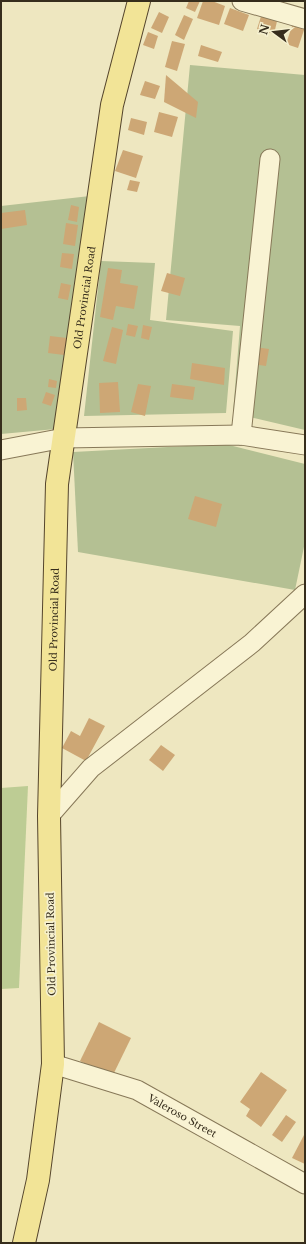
<svg xmlns="http://www.w3.org/2000/svg" width="306" height="1244" viewBox="0 0 306 1244" font-family="'Libre Baskerville',serif">
  <style>
    .green { fill: #bdcc94 }
    .cemetery { fill: #b4c093 }
    .building { fill: #cda775 }
    .lines { fill: none; stroke-linecap: round; stroke-linejoin: round }
    .minor-casing { stroke: #877858; stroke-width: 21 }
    .major-casing { stroke: #55452c; stroke-width: 24 }
    .minor { stroke: #f9f3d3; stroke-width: 19 }
    .major { stroke: #f2e497; stroke-width: 22 }
    .labels { text-anchor: middle; dominant-baseline: central; stroke-width: 3.5; stroke-linejoin: round; paint-order: stroke }
    .street-label { font-size: 10px; fill: #362d1c; stroke: #f5f0cf }
  </style>
  <rect width="100%" height="100%" fill="#eee7c0"/>
  <!-- green -->
  <path class="green" d="M 28,786 L 19,988 L 1,989 L 1,788 Z"/>
  <!-- cemetery -->
  <g class="cemetery">
    <path d="M 190,65 L 305,75 L 305,430 L 233,413 L 240,326 L 166,320 Z"/>
    <path d="M 90,196 L 56,429 L 1,434 L 1,206 Z"/>
    <path d="M 101,261 L 155,263 L 150,320 L 233,331 L 226,413 L 84,416 Z"/>
    <path d="M 225,444 L 305,464 L 305,542 L 295,590 L 78,552 L 73,452 Z"/>
  </g>
  <!-- building -->
  <g class="building">
    <path d="M 189,1 L 200,1 L 195,12 L 186,8 Z"/>
    <path d="M 203,1 L 212,1 L 225,6 L 219,25 L 197,18 Z"/>
    <path d="M 230,8 L 249,15 L 243,31 L 224,24 Z"/>
    <path d="M 159,12 L 169,17 L 162,33 L 151,28 Z"/>
    <path d="M 262,13 L 278,17 L 274,34 L 257,29 Z"/>
    <path d="M 184,15 L 193,19 L 184,40 L 175,35 Z"/>
    <path d="M 295,17 L 305,27 L 298,48 L 286,44 Z"/>
    <path d="M 148,32 L 158,36 L 154,49 L 143,45 Z"/>
    <path d="M 172,41 L 185,44 L 177,71 L 165,67 Z"/>
    <path d="M 201,45 L 222,52 L 218,62 L 198,56 Z"/>
    <path d="M 166,75 L 198,102 L 196,118 L 164,102 Z"/>
    <path d="M 145,81 L 160,86 L 155,99 L 140,95 Z"/>
    <path d="M 159,112 L 178,117 L 172,137 L 154,132 Z"/>
    <path d="M 131,118 L 147,122 L 144,135 L 128,130 Z"/>
    <path d="M 123,150 L 143,156 L 136,178 L 115,171 Z"/>
    <path d="M 130,180 L 140,182 L 137,192 L 127,190 Z"/>
    <path d="M 71,205 L 79,207 L 77,222 L 68,220 Z"/>
    <path d="M 25,210 L 27,225 L 1,229 L 1,213 Z"/>
    <path d="M 66,223 L 78,225 L 75,246 L 63,244 Z"/>
    <path d="M 62,253 L 74,254 L 72,269 L 60,267 Z"/>
    <path d="M 108,268 L 122,270 L 120,283 L 138,286 L 134,309 L 116,306 L 113,320 L 100,317 Z"/>
    <path d="M 167,273 L 185,278 L 180,296 L 161,291 Z"/>
    <path d="M 61,283 L 71,285 L 68,300 L 58,298 Z"/>
    <path d="M 128,324 L 138,326 L 135,337 L 126,335 Z"/>
    <path d="M 143,325 L 152,327 L 149,340 L 141,338 Z"/>
    <path d="M 112,327 L 123,330 L 116,364 L 103,361 Z"/>
    <path d="M 50,336 L 67,338 L 64,355 L 48,353 Z"/>
    <path d="M 255,347 L 269,349 L 266,366 L 252,364 Z"/>
    <path d="M 192,363 L 225,368 L 224,385 L 190,379 Z"/>
    <path d="M 49,379 L 57,381 L 56,388 L 48,387 Z"/>
    <path d="M 118,382 L 120,412 L 100,413 L 99,383 Z"/>
    <path d="M 138,384 L 151,386 L 145,416 L 131,412 Z"/>
    <path d="M 172,384 L 195,387 L 193,400 L 170,397 Z"/>
    <path d="M 46,392 L 55,395 L 51,406 L 42,403 Z"/>
    <path d="M 17,398 L 26,398 L 27,410 L 17,411 Z"/>
    <path d="M 195,496 L 222,504 L 216,527 L 188,519 Z"/>
    <path d="M 89,718 L 105,726 L 86,761 L 62,748 L 71,731 L 80,736 Z"/>
    <path d="M 161,745 L 175,755 L 163,771 L 149,760 Z"/>
    <path d="M 99,1022 L 131,1038 L 112,1077 L 80,1061 Z"/>
    <path d="M 261,1072 L 287,1090 L 261,1127 L 246,1116 L 250,1109 L 240,1102 Z"/>
    <path d="M 286,1115 L 296,1122 L 282,1142 L 272,1135 Z"/>
    <path d="M 304,1135 L 305,1135 L 305,1164 L 292,1158 Z"/>
  </g>
  <g class="lines">
    <defs>
      <g id="minor">
        <path d="M 242,1 L 305,19"/>
        <path d="M 241,435 L 270,159"/>
        <path d="M 1,450 L 64,438 L 241,435 L 305,445"/>
        <path d="M 49,816 L 91,768 L 252,643 L 305,594"/>
        <path id="s1" d="M 53,1064 L 137,1090 L 305,1184"/>
      </g>
      <g id="major">
        <path id="s2" d="M 24,1243 L 38,1180 L 53,1064 L 49,816 L 57,484 L 112,105 L 139,1"/>
      </g>
    </defs>
    <!-- minor casing -->
    <use href="#minor" class="minor-casing"/>
    <!-- major casing -->
    <use href="#major" class="major-casing"/>
    <!-- minor -->
    <use href="#minor" class="minor"/>
    <!-- major -->
    <use href="#major" class="major"/>
  </g>
  <g class="labels">
    <!-- street labels -->
    <g class="street-label">
      <text stroke="none"><textPath href="#s2" startOffset="950">Old Provincial Road</textPath></text>
      <text stroke="none"><textPath href="#s2" startOffset="626">Old Provincial Road</textPath></text>
      <text transform="translate(51 944) rotate(-91)">Old Provincial Road</text>
      <text stroke="none"><textPath href="#s1" startOffset="140">Valeroso Street</textPath></text>
    </g>
  </g>
  <!-- border -->
  <rect width="306" height="1244" fill="none" stroke="#362d1c" stroke-width="4"/>
  <!-- north arrow -->
  <g transform="translate(274 32) rotate(285)" stroke="#f5f0cf" stroke-width="3" paint-order="stroke">
  <path d="M0-3L7 15L0 10L-7 15Z" fill="#362d1c"/>
  <text y="-6" font-size="11" font-weight="bold" text-anchor="middle" fill="#362d1c">N</text>
  </g>
</svg>
